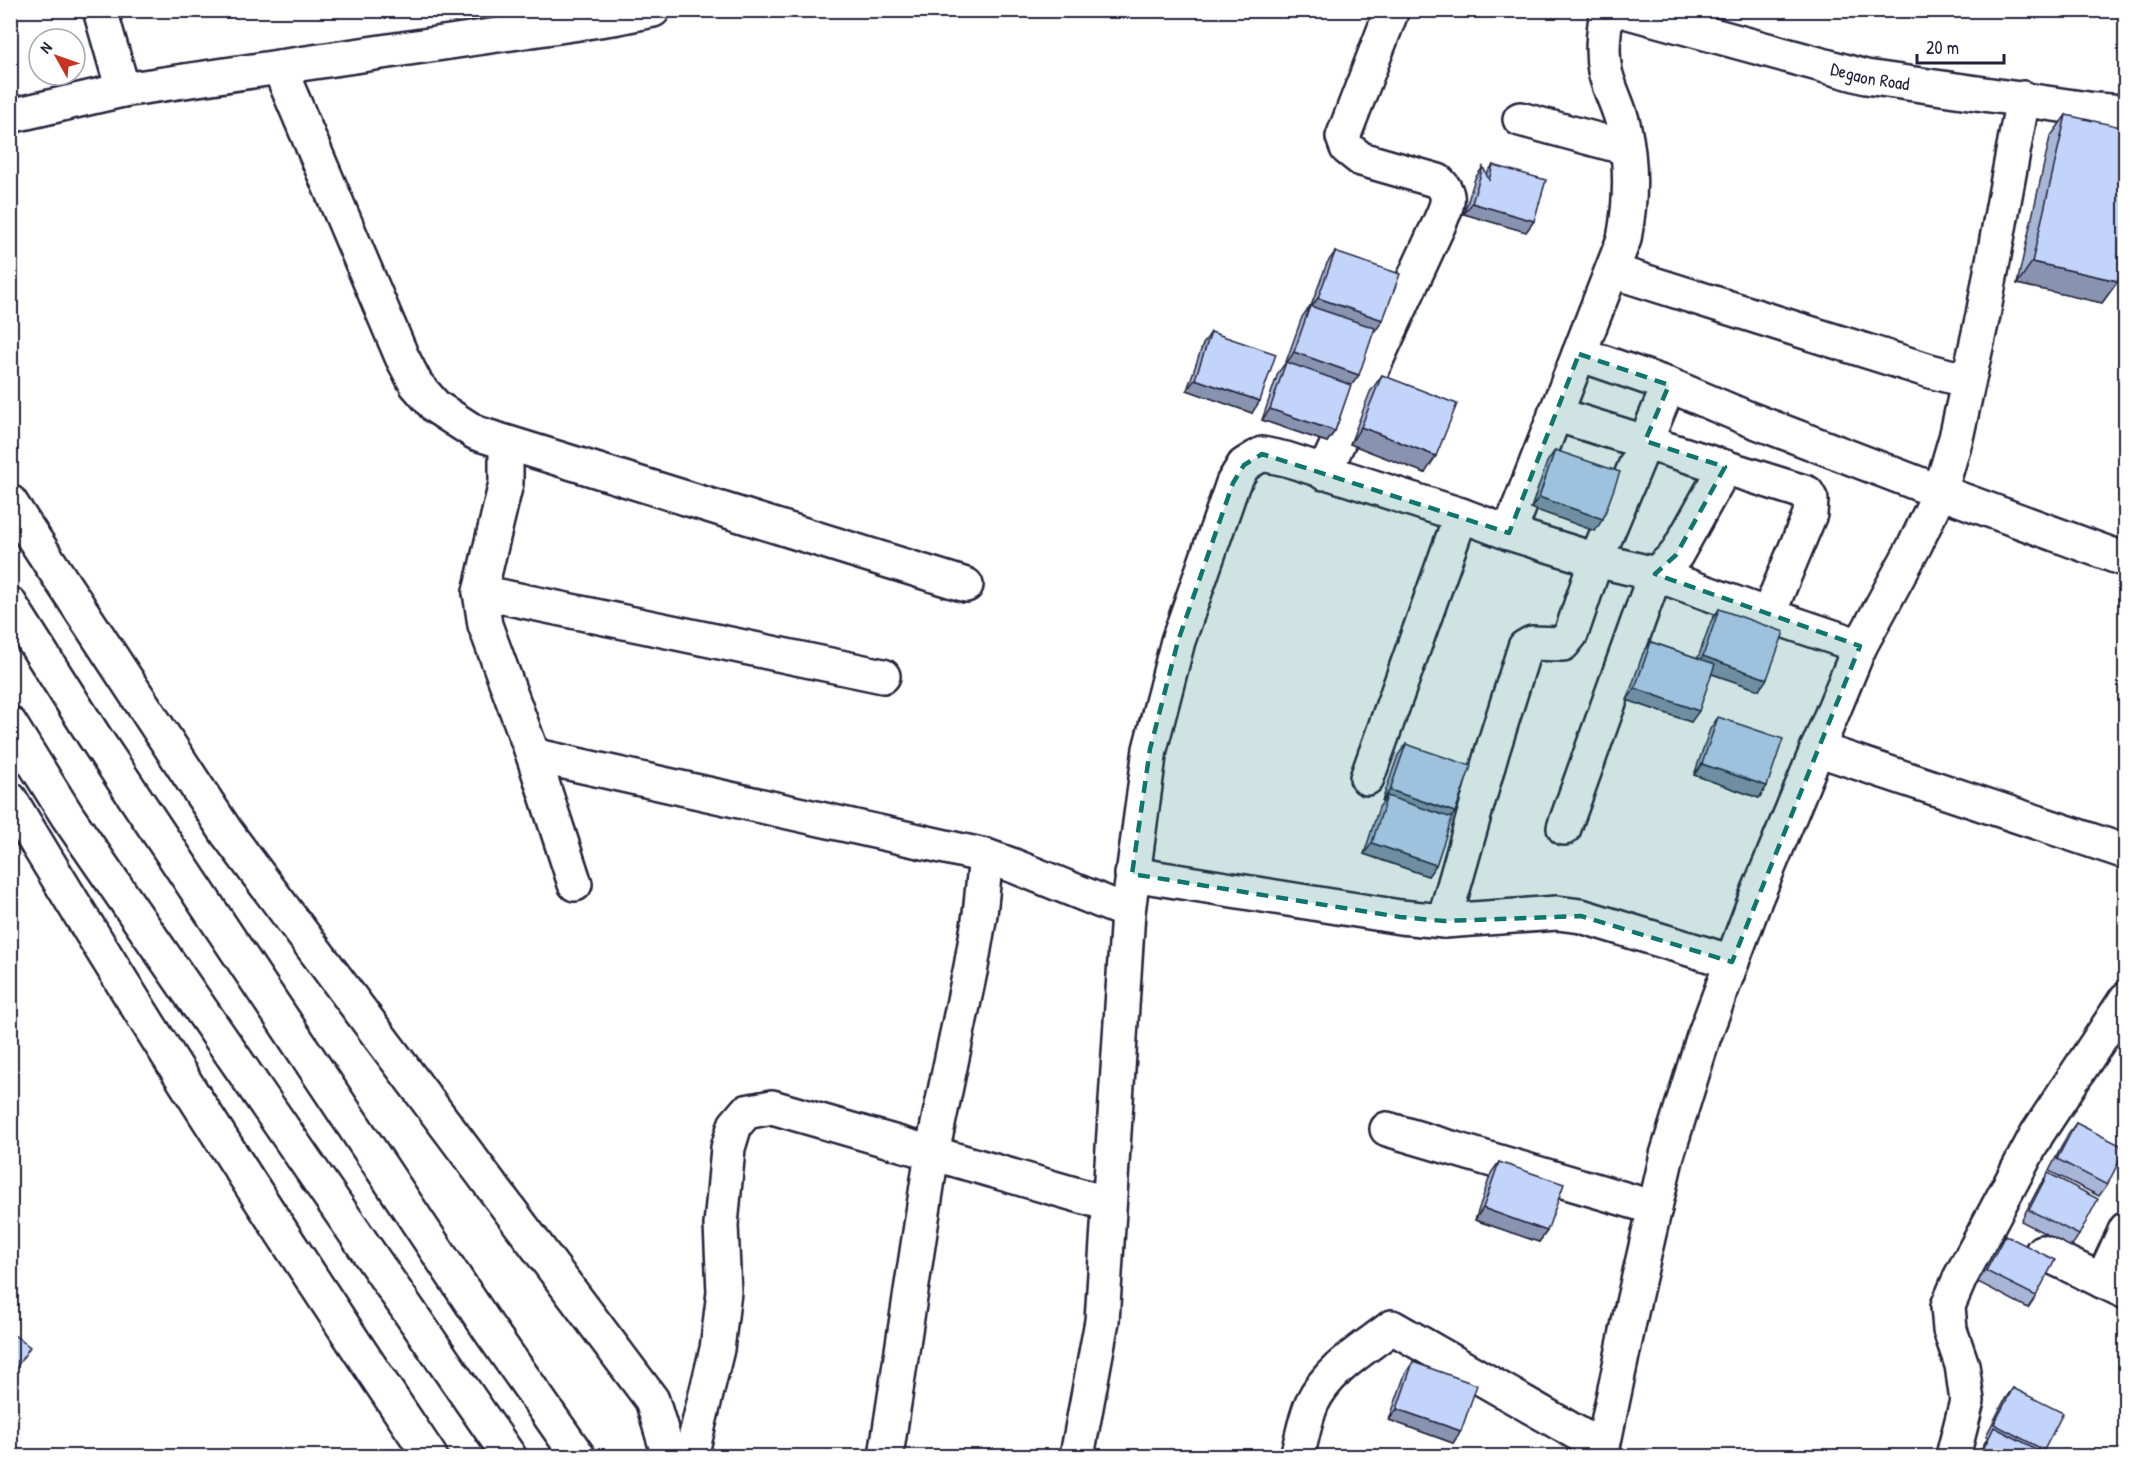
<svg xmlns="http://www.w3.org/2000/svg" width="2136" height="1467" viewBox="0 0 2136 1467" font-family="'Patrick Hand',sans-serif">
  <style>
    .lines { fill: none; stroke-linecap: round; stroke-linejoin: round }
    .minor-casing { stroke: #22223b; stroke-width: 38 }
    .major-casing { stroke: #22223b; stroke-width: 38 }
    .highway-casing { stroke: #22223b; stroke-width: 38 }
    .minor { stroke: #fff; stroke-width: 33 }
    .major { stroke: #fff; stroke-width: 33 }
    .highway { stroke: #fff; stroke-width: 33 }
    .wall { fill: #a7b6d7; stroke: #22223b; stroke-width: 1.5 }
    .shaded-wall { fill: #8894af; stroke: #22223b; stroke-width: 1.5 }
    .building { fill: #c2d4fa; stroke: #22223b; stroke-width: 1.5 }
    .marked { fill: #0f766e; fill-opacity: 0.2; stroke: #0f766e; stroke-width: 4.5; stroke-dasharray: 12 8; stroke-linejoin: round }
    .labels { text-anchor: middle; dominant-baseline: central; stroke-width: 4.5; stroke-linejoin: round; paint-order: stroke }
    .street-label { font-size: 18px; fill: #22223b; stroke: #fff }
  </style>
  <rect width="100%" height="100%" fill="#fff"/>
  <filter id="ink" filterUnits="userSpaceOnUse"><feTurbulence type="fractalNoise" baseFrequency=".0167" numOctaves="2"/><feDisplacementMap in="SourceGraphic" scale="12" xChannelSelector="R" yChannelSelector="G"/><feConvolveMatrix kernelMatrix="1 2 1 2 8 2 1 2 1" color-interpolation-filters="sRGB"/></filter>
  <g filter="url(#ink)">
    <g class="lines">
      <defs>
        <g id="minor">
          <path d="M 100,10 L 123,90"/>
          <path id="s1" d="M 1621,10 L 1866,77 L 2095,110 L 2126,112"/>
          <path d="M 279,67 L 402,357 L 416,384 L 436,407 L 476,433 L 966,585"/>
          <path d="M 1520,119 L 1627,148"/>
          <path d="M 1612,271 L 1930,371 L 1968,381"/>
          <path d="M 1579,354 L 1669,385 L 1747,418 L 1940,492 L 2126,560"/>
          <path d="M 1555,414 L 1807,493 L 1811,500 L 1810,514 L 1768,615"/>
          <path d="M 506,443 L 506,483 L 480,592 L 485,625 L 533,755 L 575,884"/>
          <path d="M 1324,473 L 1439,224 C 1446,207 1454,196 1438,181 L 1361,159 L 1347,148 L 1343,137 L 1392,10"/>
          <path d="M 1509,533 L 1624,239 C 1631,202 1632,165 1624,128 C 1620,108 1609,90 1605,71 C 1601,51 1604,30 1607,10"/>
          <path d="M 480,592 L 883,676"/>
          <path d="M 1817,749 L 2126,852"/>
          <path d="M 533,755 L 986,856 L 1014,866 L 1128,912"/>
          <path d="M 1367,778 L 1461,515"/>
          <path d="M 1564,828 L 1655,574 L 1676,555 L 1725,467"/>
          <path d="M 1132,874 L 1400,917 L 1444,921 L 1557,913 L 1581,916 L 1732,962"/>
          <path d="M 1444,921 L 1492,752 L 1525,647 L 1532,643 L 1563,644 L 1571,634 L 1596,560 L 1669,385"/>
          <path d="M 1387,1129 L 1655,1208"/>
          <path d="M 2042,1252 L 2126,1292"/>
          <path d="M 2102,1281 L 2126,1229"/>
          <path d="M 691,1456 L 717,1349 L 724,1292 L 721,1225 L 728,1148 L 735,1125 L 746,1112 L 772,1107 L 1109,1204"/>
          <path d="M 886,1456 L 932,1153 L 971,967 L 980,914 L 986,856"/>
          <path d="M 1077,1456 L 1102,1321 L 1128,912 L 1150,749 L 1178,641 L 1233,483 L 1244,465 L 1262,454 L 1286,459 L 1461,515 L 1509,533 L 1596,560 L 1655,574 L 1768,615 L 1860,646"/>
          <path d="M 1297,1456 C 1302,1439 1305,1419 1312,1403 C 1328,1369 1364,1349 1392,1327 L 1603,1448"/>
          <path d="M 1601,1456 L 1633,1303 L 1667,1155 L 1703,1039 L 1755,900 L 1860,646 L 1915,545 L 1940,492 L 1956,438 L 1983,315 L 2023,98"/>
          <path d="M 1953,1456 L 1967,1401 L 1962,1365 L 1950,1330 L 1948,1306 L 1960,1278 L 2037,1134 L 2126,999"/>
        </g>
        <g id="major">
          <path d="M 10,116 L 123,90 L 613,18 L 653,10"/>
          <path d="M 10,502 L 227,833 L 652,1400 L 669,1456"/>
          <path d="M 10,799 C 144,1022 285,1241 430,1456"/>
        </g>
        <g id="highway">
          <path d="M 10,604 L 94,736 L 489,1329 L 578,1456"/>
          <path d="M 10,724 L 68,817 L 509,1456"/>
        </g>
      </defs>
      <!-- minor casing -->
      <use href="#minor" class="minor-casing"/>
      <!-- major casing -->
      <use href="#major" class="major-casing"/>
      <!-- highway casing -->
      <use href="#highway" class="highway-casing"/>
      <!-- minor -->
      <use href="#minor" class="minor"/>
      <!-- major -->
      <use href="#major" class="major"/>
      <!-- highway -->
      <use href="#highway" class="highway"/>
    </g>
    <!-- wall -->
    <g class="wall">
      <path d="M 2066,115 L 2118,281 L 2102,303 L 2017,284 L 2050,137 Z"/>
      <path d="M 1493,165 L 1534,221 L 1526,232 L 1464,214 L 1475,178 L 1483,167 L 1486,174 Z"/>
      <path d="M 1335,252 L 1375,332 L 1374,331 L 1350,386 L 1335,431 L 1327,442 L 1262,420 L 1278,373 L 1286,362 L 1302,317 L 1310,306 L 1311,306 L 1327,263 Z"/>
      <path d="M 1211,332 L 1252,413 L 1187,390 L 1203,344 Z"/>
      <path d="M 1382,375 L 1425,473 L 1350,444 L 1370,392 Z"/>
      <path d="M 1555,450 L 1595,531 L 1531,508 L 1547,462 Z"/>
      <path d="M 1719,609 L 1759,690 L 1712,674 L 1691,722 L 1627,700 L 1643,653 L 1651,642 L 1698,658 L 1711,621 Z"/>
      <path d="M 1718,717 L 1767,786 L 1759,798 L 1694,775 L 1710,729 Z"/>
      <path d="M 1406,744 L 1455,812 L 1451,818 L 1436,865 L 1428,876 L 1364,854 L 1379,807 L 1383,802 L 1382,801 L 1398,755 Z"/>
      <path d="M 2076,1123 L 2107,1185 L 2099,1196 L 2049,1171 L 2068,1134 Z"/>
      <path d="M 1499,1162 L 1547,1231 L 1539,1242 L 1475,1220 L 1491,1173 Z"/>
      <path d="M 2048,1173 L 2079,1235 L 2071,1247 L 2021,1221 L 2040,1185 Z"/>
      <path d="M 2005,1235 L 2036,1296 L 2028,1308 L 1978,1282 L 1997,1246 Z"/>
      <path d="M 1413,1362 L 1461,1431 L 1453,1443 L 1389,1420 L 1405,1374 Z"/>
      <path d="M 2013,1388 L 2044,1450 L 2043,1452 L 2042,1456 L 1977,1456 L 1988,1437 L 1986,1436 L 2005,1399 Z"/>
    </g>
    <!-- shaded-wall -->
    <g class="shaded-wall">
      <path d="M 1472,203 L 1534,221 L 1526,232 L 1464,214 Z"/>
      <path d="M 2032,262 L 2118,281 L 2102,303 L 2017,284 Z"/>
      <path d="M 1318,298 L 1383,320 L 1375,332 L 1310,309 Z"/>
      <path d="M 1294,352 L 1359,375 L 1351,386 L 1286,364 Z"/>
      <path d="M 1195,379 L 1260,401 L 1252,413 L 1187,390 Z"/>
      <path d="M 1270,409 L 1335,431 L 1327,442 L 1262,420 Z"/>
      <path d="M 1361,427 L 1436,456 L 1425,473 L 1350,444 Z"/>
      <path d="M 1539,497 L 1603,519 L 1595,531 L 1531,508 Z"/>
      <path d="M 1703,656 L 1767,679 L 1759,690 L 1695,668 Z"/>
      <path d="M 1635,688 L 1699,711 L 1691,722 L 1627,700 Z"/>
      <path d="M 1702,764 L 1767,786 L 1759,798 L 1694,775 Z"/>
      <path d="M 1390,790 L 1455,812 L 1447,824 L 1387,796 L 1383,802 L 1382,801 Z"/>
      <path d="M 1372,843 L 1436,865 L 1428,876 L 1364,854 Z"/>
      <path d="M 1483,1208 L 1547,1231 L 1539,1242 L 1475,1220 Z"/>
      <path d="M 1397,1409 L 1461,1431 L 1453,1443 L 1389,1420 Z"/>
    </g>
    <!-- building -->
    <g class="building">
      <path d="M 2066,115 L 2126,128 L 2126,246 L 2118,281 L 2032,262 Z"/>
      <path d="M 1493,165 L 1546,180 L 1534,221 L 1472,203 L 1483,167 L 1489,180 Z"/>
      <path d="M 1335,252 L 1400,274 L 1383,320 L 1318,298 Z"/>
      <path d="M 1310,306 L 1375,328 L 1359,375 L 1294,352 Z"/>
      <path d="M 1211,332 L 1276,354 L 1260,401 L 1195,379 Z"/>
      <path d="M 1286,362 L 1351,385 L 1335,431 L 1270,409 Z"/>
      <path d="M 1382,375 L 1457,404 L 1436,456 L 1361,427 Z"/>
      <path d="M 1555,450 L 1620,472 L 1603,519 L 1539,497 Z"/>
      <path d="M 1719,609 L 1784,632 L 1767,679 L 1703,656 Z"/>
      <path d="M 1651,642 L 1715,664 L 1699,711 L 1635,688 Z"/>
      <path d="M 1718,717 L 1783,739 L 1767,786 L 1702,764 Z"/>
      <path d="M 1406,744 L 1471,766 L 1455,812 L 1390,790 Z"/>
      <path d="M 1387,796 L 1452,818 L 1436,865 L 1372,843 Z"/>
      <path d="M 2076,1123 L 2126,1148 L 2107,1185 L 2057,1159 Z"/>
      <path d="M 1499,1162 L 1564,1184 L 1547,1231 L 1483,1208 Z"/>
      <path d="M 2048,1173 L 2098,1199 L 2079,1235 L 2029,1210 Z"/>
      <path d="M 2005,1235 L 2055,1260 L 2036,1296 L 1986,1271 Z"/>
      <path d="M 10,1332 L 30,1347 L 10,1377 Z"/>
      <path d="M 1413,1362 L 1477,1385 L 1461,1431 L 1397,1409 Z"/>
      <path d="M 2013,1388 L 2063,1413 L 2044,1450 L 1994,1424 Z"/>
      <path d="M 1994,1427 L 2044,1453 L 2042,1456 L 1980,1456 Z"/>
    </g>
  </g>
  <!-- marked area -->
  <path class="marked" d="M 1579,354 L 1669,385 L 1645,441 L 1725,467 L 1676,555 L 1655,574 L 1860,646 L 1732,962 L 1581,916 L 1444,921 L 1400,917 L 1132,874 L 1150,749 L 1178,641 L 1233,483 L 1244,465 L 1262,454 L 1509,533 Z"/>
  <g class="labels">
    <!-- street labels -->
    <g class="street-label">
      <text stroke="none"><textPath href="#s1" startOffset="258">Degaon Road</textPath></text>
    </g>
  </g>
  <!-- margin -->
  <rect width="2136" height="1467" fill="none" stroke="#fff" stroke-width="36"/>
  <rect x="18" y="18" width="2100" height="1431" fill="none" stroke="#22223b" stroke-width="2" filter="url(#ink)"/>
  <!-- north arrow -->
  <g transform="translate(57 57) rotate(310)"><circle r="28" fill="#ffffff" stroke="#a7a7b1" stroke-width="1.5"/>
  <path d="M0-4.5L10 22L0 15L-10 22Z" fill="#c8321e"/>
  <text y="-9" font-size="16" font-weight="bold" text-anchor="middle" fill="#22223b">N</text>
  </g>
  <!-- scale -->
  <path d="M1917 54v9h87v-9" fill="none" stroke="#22223b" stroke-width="3"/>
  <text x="1926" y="54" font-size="18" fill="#22223b" stroke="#ffffff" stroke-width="4.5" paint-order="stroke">20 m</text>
</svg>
